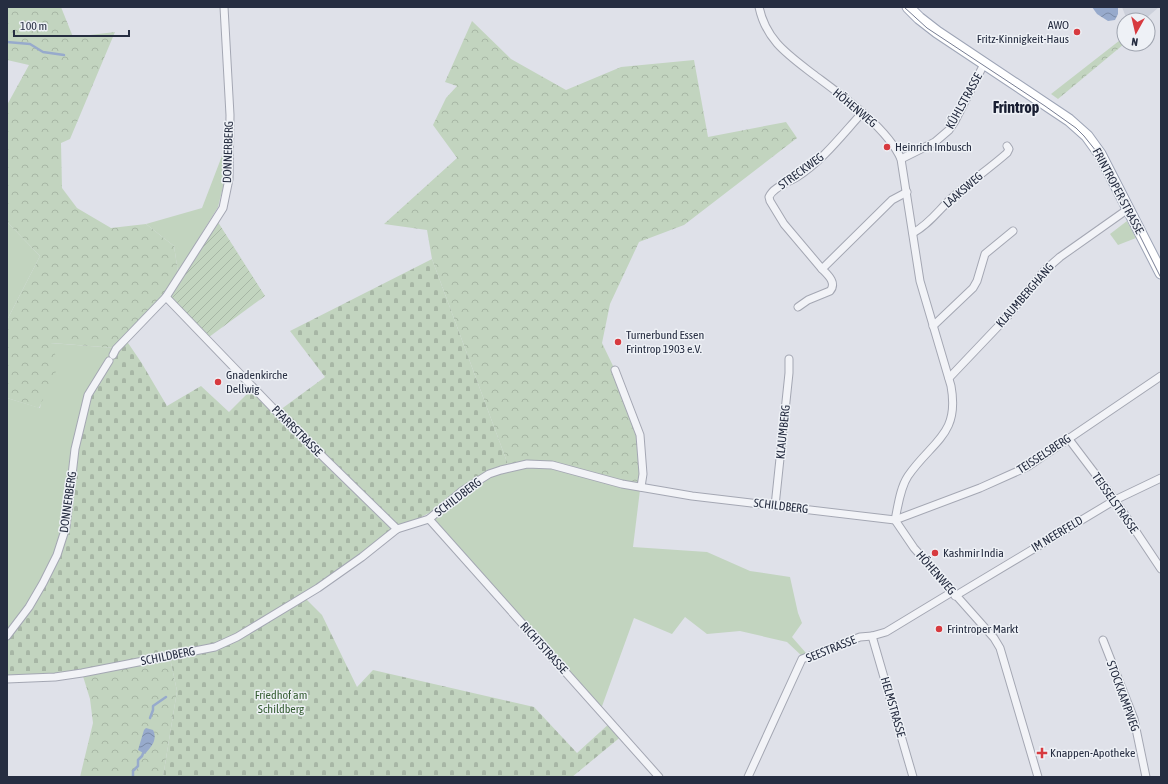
<svg xmlns="http://www.w3.org/2000/svg" width="1168" height="784" viewBox="0 0 1168 784" font-family="'Asap Condensed',sans-serif">
  <style>
    .built { fill: #ccd0db }
    .grass { fill: #c2d4bf }
    .forest { fill: url(#forest-crowns) }
    .cemetery { fill: url(#cemetery-stones) }
    .garden { fill: url(#garden-furrows) }
    .water { fill: url(#water-waves) }
    .lines { fill: none; stroke-linecap: round; stroke-linejoin: round }
    .stream { stroke: #97aacc; stroke-width: 2.5 }
    .minor-casing { stroke: #a4a7b3; stroke-width: 9 }
    .primary-casing { stroke: #9da4b6; stroke-width: 13 }
    .minor { stroke: #f2f3f7; stroke-width: 7 }
    .primary { stroke: #fff; stroke-width: 11 }
    .tram { stroke: #777e94; stroke-width: 1 }
    .poi-dot { fill: #d73a3f; stroke: #eef1f6; stroke-width: 1.5 }
    .labels { text-anchor: middle; dominant-baseline: central; stroke-width: 3; stroke-linejoin: round; paint-order: stroke }
    .poi-label { font-size: 12px; fill: #262d41; stroke: #eef1f6; text-anchor: start }
    .street-label { font-size: 12px; fill: #262d41; stroke: #eef1f6 }
    .park-label { font-size: 12px; fill: #365e33; stroke: #eef1f6 }
    .district-label { font-size: 16px; font-weight: bold; fill: #191e32; stroke: #eef1f6 }
  </style>
  <defs>
    <pattern id="forest-crowns" width="20" height="18" patternUnits="userSpaceOnUse"><rect width="20" height="18" fill="#c2d4bf"/><path d="M2 6a3 3 0 1 1 6 0M12 15a3 3 0 1 1 6 0" fill="none" stroke="#a7b6a5"/></pattern>
    <pattern id="cemetery-stones" width="16" height="16" patternUnits="userSpaceOnUse"><rect width="16" height="16" fill="#c2d4bf"/><path d="M2 7V4a2 2 0 0 1 4 0v3zM10 15v-3a2 2 0 0 1 4 0v3z" fill="#a7b6a5"/></pattern>
    <pattern id="garden-furrows" width="10" height="10" patternUnits="userSpaceOnUse"><rect width="10" height="10" fill="#c2d4bf"/><path d="M-1 1l2-2M0 10L10 0M9 11l2-2" fill="none" stroke="#a7b6a5"/></pattern>
    <pattern id="water-waves" width="16" height="10" patternUnits="userSpaceOnUse"><rect width="16" height="10" fill="#97aacc"/><path d="M0 5q4-4 8 0t8 0" fill="none" stroke="#7b8ba7"/></pattern>
  </defs>
  <rect width="100%" height="100%" fill="#dfe1e9"/>
  <!-- built -->
  <path class="built" d="M 1122,7 L 1159,7 L 1144,20 L 1127,20 Z"/>
  <!-- grass -->
  <g class="grass">
    <path d="M 225,148 L 225,179 L 218,207 L 178,272 L 174,246 L 146,224 L 202,208 Z"/>
    <path d="M 1127,221 L 1136,238 L 1118,245 L 1110,234 Z"/>
    <path d="M 7,222 L 40,256 L 7,320 Z"/>
    <path d="M 50,343 L 116,348 L 87,395 L 64,527 L 60,541 L 41,584 L 7,634 L 7,398 L 40,408 Z"/>
    <path d="M 549,467 L 640,490 L 633,547 L 707,552 L 750,571 L 790,577 L 798,613 L 802,623 L 792,637 L 806,653 L 803,657 L 787,642 L 740,631 L 707,634 L 685,617 L 672,634 L 634,618 L 601,709 L 429,513 L 487,476 L 510,470 Z"/>
  </g>
  <!-- forest -->
  <g class="forest">
    <path d="M 7,7 L 61,7 L 73,37 L 115,32 L 70,139 L 61,143 L 62,188 L 77,208 L 111,228 L 146,224 L 174,246 L 178,272 L 165,296 L 116,348 L 51,343 L 59,365 L 39,408 L 7,398 L 7,320 L 40,256 L 7,222 L 7,105 L 29,65 L 7,60 Z"/>
    <path d="M 472,21 L 511,59 L 566,90 L 621,67 L 694,60 L 708,137 L 786,122 L 797,138 L 684,225 L 639,242 L 610,304 L 602,343 L 614,368 L 640,437 L 640,490 L 549,467 L 510,470 L 432,259 L 427,230 L 384,224 L 457,158 L 433,125 L 446,98 L 457,86 L 445,82 Z"/>
    <path d="M 1124,37 L 1124,44 L 1058,99 L 1051,94 Z"/>
    <path d="M 170,658 L 177,691 L 163,777 L 80,777 L 93,723 L 90,699 L 82,673 Z"/>
  </g>
  <!-- cemetery -->
  <g class="cemetery">
    <path d="M 432,259 L 510,470 L 487,476 L 429,513 L 396,530 L 280,410 L 325,377 L 290,331 Z"/>
    <path d="M 126,340 L 141,362 L 167,406 L 201,386 L 229,412 L 253,388 L 394,532 L 306,599 L 322,615 L 357,687 L 373,670 L 534,707 L 577,753 L 611,722 L 623,735 L 572,777 L 163,777 L 177,691 L 170,658 L 56,676 L 7,678 L 7,637 L 30,608 L 63,541 L 76,449 L 88,395 L 117,350 Z"/>
  </g>
  <!-- garden -->
  <path class="garden" d="M 216,219 L 265,296 L 209,337 L 168,297 Z"/>
  <!-- water -->
  <g class="water">
    <path d="M 1092,7 L 1118,7 L 1118,14 L 1115,20 L 1108,21 L 1097,14 Z"/>
    <path d="M 146,728 L 153,730 C 158,740 151,747 145,754 L 138,750 L 144,730 Z"/>
  </g>
  <g class="lines">
    <!-- stream -->
    <g class="stream">
      <path d="M 7,42 L 30,44 L 43,52 L 64,55"/>
      <path d="M 150,718 L 153,710 L 153,706 L 166,697"/>
      <path d="M 133,777 L 133,771 L 138,766 L 138,760 L 142,756 L 144,751"/>
    </g>
    <defs>
      <g id="minor">
        <path d="M 759,7 C 766,40 787,54 813,74 C 841,95 887,127 901,159 L 920,281 L 951,386 C 960,435 932,441 908,476 C 900,488 898,506 895,520 L 914,548 L 994,638 L 1000,648 L 1038,777"/>
        <path d="M 901,159 L 935,142 L 949,130 L 955,121 L 984,64"/>
        <path d="M 913,233 C 931,223 939,209 954,196 C 971,181 990,168 1007,153 L 1009,149 L 1007,146"/>
        <path d="M 822,269 L 784,224 L 770,201 L 769,197 C 773,187 789,182 797,177 C 823,160 841,136 862,113"/>
        <path d="M 166,297 L 272,407 L 397,529"/>
        <path d="M 798,307 L 808,300 L 830,291 C 837,283 828,275 822,269 L 892,200 L 907,192"/>
        <path d="M 933,326 L 973,288 L 977,281 L 985,254 L 1013,231"/>
        <path d="M 113,355 L 116,349 L 166,297 L 223,208 L 229,179 L 230,115 L 224,7"/>
        <path d="M 615,370 L 640,435 L 643,474 L 641,487"/>
        <path d="M 949,378 L 1008,316 L 1044,271 L 1060,257 L 1128,209"/>
        <path d="M 1068,438 L 1115,500 L 1161,569"/>
        <path d="M 775,506 L 789,373 L 789,359"/>
        <path d="M 429,519 L 659,777"/>
        <path d="M 955,596 L 1115,500 L 1161,478"/>
        <path d="M 7,636 L 29,607 L 43,583 L 57,555 L 66,527 L 75,449 L 88,395 L 109,361"/>
        <path d="M 872,636 L 913,777"/>
        <path d="M 1103,640 L 1134,719 L 1146,777"/>
        <path d="M 7,679 L 55,677 L 82,673 L 215,647 L 237,637 L 318,588 L 362,557 L 397,529 L 429,519 L 462,491 L 489,474 L 501,470 L 527,464 L 552,465 L 622,484 L 692,496 L 895,520 L 980,488 L 1027,467 L 1161,376"/>
        <path d="M 748,777 L 802,659 L 860,637 L 872,636 L 886,632 L 952,592"/>
      </g>
      <path id="primary" d="M 908,7 L 919,18 L 937,32 L 1069,120 L 1087,136 L 1100,154 L 1161,273"/>
    </defs>
    <!-- minor casing -->
    <use href="#minor" class="minor-casing"/>
    <!-- primary casing -->
    <use href="#primary" class="primary-casing"/>
    <!-- minor -->
    <use href="#minor" class="minor"/>
    <!-- primary -->
    <use href="#primary" class="primary"/>
    <!-- tram -->
    <path class="tram" d="M 904,7 L 927,28 L 1045,106 L 1076,128 L 1084,136 L 1096,151 L 1108,172 L 1161,278"/>
  </g>
  <!-- markers -->
  <g class="poi-dot">
    <circle cx="1077" cy="32" r="4"/>
    <circle cx="887" cy="147" r="4"/>
    <circle cx="618" cy="342" r="4"/>
    <circle cx="218" cy="382" r="4"/>
    <circle cx="935" cy="553" r="4"/>
    <circle cx="939" cy="629" r="4"/>
    <path d="M1040 747h4v4h4v4h-4v4h-4v-4h-4v-4h4z"/>
  </g>
  <g class="labels">
    <!-- poi labels -->
    <g class="poi-label">
      <text x="1069" y="25" text-anchor="end">AWO<tspan x="1069" dy="14">Fritz-Kinnigkeit-Haus</tspan></text>
      <text x="895" y="147">Heinrich Imbusch</text>
      <text x="626" y="335">Turnerbund Essen<tspan x="626" dy="14">Frintrop 1903 e.V.</tspan></text>
      <text x="226" y="375">Gnadenkirche<tspan x="226" dy="14">Dellwig</tspan></text>
      <text x="943" y="553">Kashmir India</text>
      <text x="947" y="629">Frintroper Markt</text>
      <text x="1050" y="753">Knappen-Apotheke</text>
    </g>
    <!-- street labels -->
    <g class="street-label">
      <text transform="translate(964 101) rotate(-61)">KÜHLSTRASSE</text>
      <text transform="translate(855 108) rotate(40)">HÖHENWEG</text>
      <text transform="translate(228 152) rotate(-88)">DONNERBERG</text>
      <text transform="translate(801 171) rotate(-36)">STRECKWEG</text>
      <text transform="translate(963 190) rotate(-41)">LAAKSWEG</text>
      <text transform="translate(1118 191) rotate(62)">FRINTROPER STRASSE</text>
      <text transform="translate(1025 295) rotate(-49)">KLAUMBERGHANG</text>
      <text transform="translate(297 431) rotate(45)">PFARRSTRASSE</text>
      <text transform="translate(783 432) rotate(-84)">KLAUMBERG</text>
      <text transform="translate(1044 454) rotate(-33)">TEISSELSBERG</text>
      <text transform="translate(458 497) rotate(-37)">SCHILDBERG</text>
      <text transform="translate(68 502) rotate(-82)">DONNERBERG</text>
      <text transform="translate(1115 503) rotate(55)">TEISSELSTRASSE</text>
      <text transform="translate(781 506) rotate(7)">SCHILDBERG</text>
      <text transform="translate(1057 534) rotate(-31)">IM NEERFELD</text>
      <text transform="translate(936 573) rotate(49)">HÖHENWEG</text>
      <text transform="translate(544 648) rotate(48)">RICHTSTRASSE</text>
      <text transform="translate(831 649) rotate(-22)">SEESTRASSE</text>
      <text transform="translate(168 656) rotate(-11)">SCHILDBERG</text>
      <text transform="translate(1123 696) rotate(70)">STOCKKAMPWEG</text>
      <text transform="translate(893 707) rotate(74)">HELMSTRASSE</text>
    </g>
    <!-- park labels -->
    <g class="park-label">
      <text x="281" y="695">Friedhof am<tspan x="281" dy="14">Schildberg</tspan></text>
    </g>
    <!-- district labels -->
    <g class="district-label">
      <text x="1016" y="107">Frintrop</text>
    </g>
  </g>
  <!-- border -->
  <rect width="1168" height="784" fill="none" stroke="#262d41" stroke-width="16"/>
  <!-- north arrow -->
  <g transform="translate(1136 32) rotate(188)"><circle r="19" fill="#eef1f6" stroke="#9ea3ae"/>
  <path d="M0-3L7 15L0 10L-7 15Z" fill="#d73a3f"/>
  <text y="-6" font-size="11" font-weight="bold" text-anchor="middle" fill="#262d41">N</text>
  </g>
  <!-- scale -->
  <path d="M14 30v6h115v-6" fill="none" stroke="#262d41" stroke-width="2"/>
  <text x="20" y="30" font-size="12" fill="#262d41" stroke="#eef1f6" stroke-width="3" paint-order="stroke">100 m</text>
</svg>
